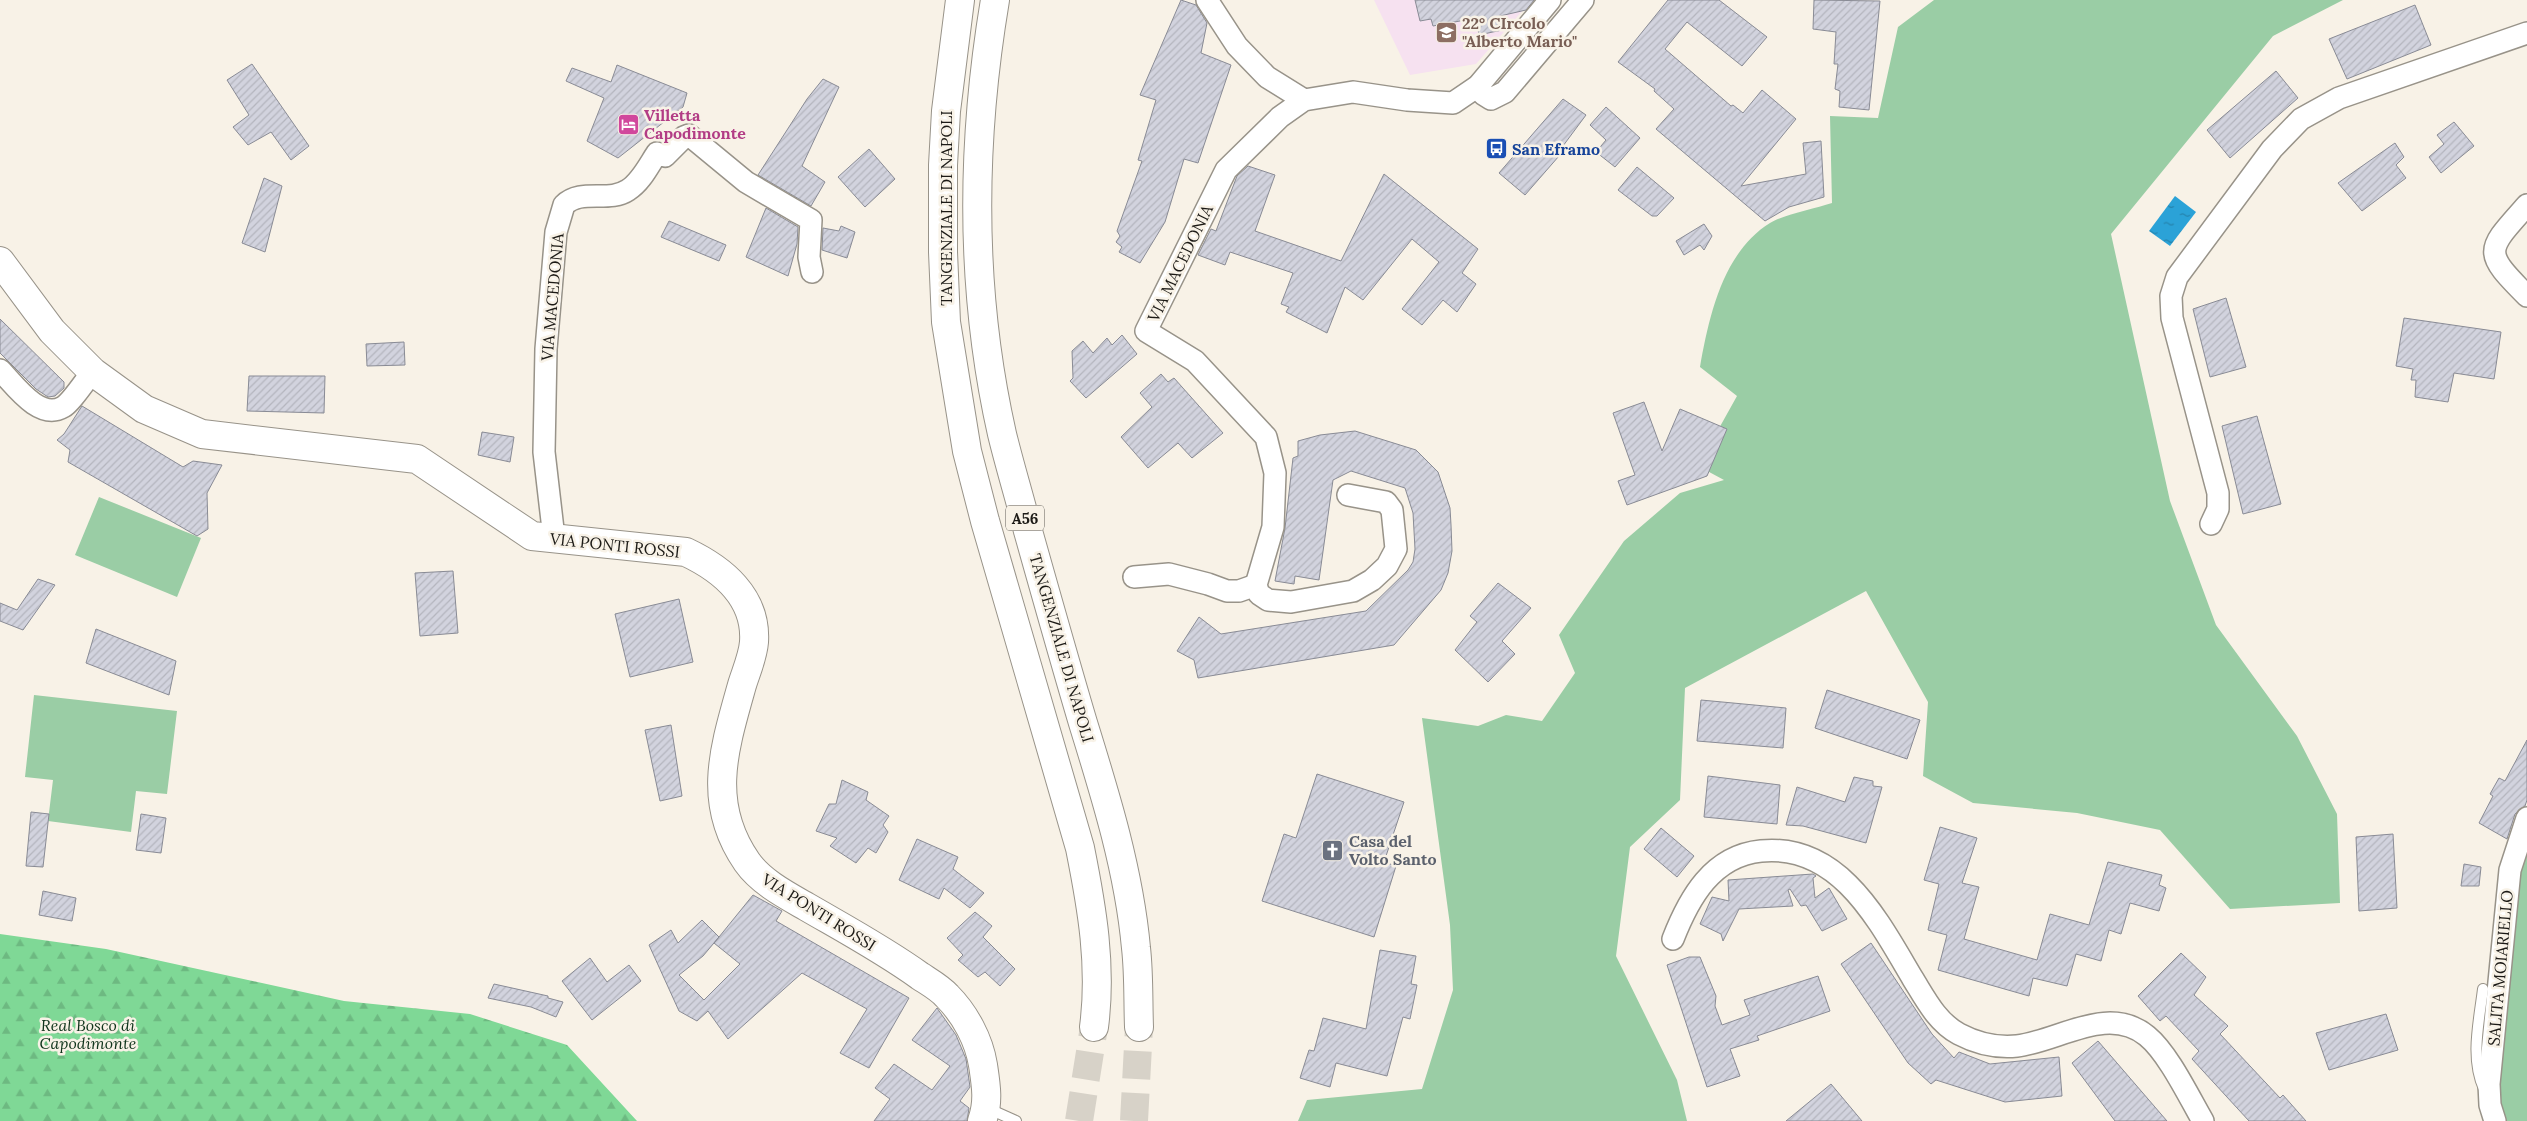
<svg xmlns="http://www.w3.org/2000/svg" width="2527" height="1121" viewBox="0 0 2527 1121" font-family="Lora,serif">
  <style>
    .education { fill: #f6e1f0 }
    .forest { fill: url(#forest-firs) }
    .green { fill: #9acda5 }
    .water { fill: url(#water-ripples) }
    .building { fill: url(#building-hatch); stroke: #898b95; fill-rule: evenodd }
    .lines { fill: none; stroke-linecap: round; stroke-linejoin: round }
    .highway-tunnel { stroke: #d7d2c8; stroke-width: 28; stroke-dasharray: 28 14; stroke-linecap: butt }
    .lane-casing { stroke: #989389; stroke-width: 12 }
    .street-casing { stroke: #989389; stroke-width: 24 }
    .secondary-casing { stroke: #989389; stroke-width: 30 }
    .highway-casing { stroke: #989389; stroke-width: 30 }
    .lane { stroke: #fff; stroke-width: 10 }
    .street { stroke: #fff; stroke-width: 21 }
    .secondary { stroke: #fff; stroke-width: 28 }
    .highway { stroke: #fff; stroke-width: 28 }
    .labels { text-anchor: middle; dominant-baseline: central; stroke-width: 5; stroke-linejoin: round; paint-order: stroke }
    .shield { fill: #f8f2e7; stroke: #5e5b55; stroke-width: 1 }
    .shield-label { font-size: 15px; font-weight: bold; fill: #1c1a16 }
    .education-label { font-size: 16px; font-weight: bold; fill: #785e54; stroke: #f8f2e7; text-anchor: start }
    .hotel-label { font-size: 16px; font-weight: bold; fill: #b23c85; stroke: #f8f2e7; text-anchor: start }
    .transit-label { font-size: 16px; font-weight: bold; fill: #164399; stroke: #f8f2e7; text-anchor: start }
    .street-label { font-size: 16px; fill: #1c1a16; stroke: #f8f2e7 }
    .worship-label { font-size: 16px; font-weight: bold; fill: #5b616d; stroke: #f8f2e7; text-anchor: start }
    .park-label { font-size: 16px; font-style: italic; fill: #0e331a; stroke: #f8f2e7 }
  </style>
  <defs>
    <pattern id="forest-firs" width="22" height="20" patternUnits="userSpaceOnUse" patternTransform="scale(1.25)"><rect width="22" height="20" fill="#7fd896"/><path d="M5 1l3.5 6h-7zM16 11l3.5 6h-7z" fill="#6db981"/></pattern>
    <pattern id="water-ripples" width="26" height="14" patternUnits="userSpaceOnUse" patternTransform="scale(1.25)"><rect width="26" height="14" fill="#2ba2d7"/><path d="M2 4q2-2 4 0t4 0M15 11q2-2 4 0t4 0" fill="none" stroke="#2483ad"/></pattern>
    <pattern id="building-hatch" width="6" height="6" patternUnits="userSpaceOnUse" patternTransform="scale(1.25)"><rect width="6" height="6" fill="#d2d3de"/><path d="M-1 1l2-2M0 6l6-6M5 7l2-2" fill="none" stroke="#b4b5be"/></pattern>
  </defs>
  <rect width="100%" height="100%" fill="#f8f2e7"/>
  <!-- education -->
  <path class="education" d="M 1374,0 L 1532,0 L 1476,64 L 1410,75 Z"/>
  <!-- forest -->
  <path class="forest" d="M 0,934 L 106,949 L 344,1001 L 470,1014 L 567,1045 L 637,1121 L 0,1121 Z"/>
  <!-- green -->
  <g class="green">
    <path d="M 1934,0 L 2343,0 L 2273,36 L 2111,234 L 2170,501 L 2216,625 L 2297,736 L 2337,814 L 2340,903 L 2230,909 L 2160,830 L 2077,813 L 1973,803 L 1923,776 L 1928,702 L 1866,591 L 1685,688 L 1680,800 L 1630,847 L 1616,956 L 1677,1080 L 1687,1121 L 1298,1121 L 1307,1100 L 1422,1089 L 1453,990 L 1450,925 L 1422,718 L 1478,726 L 1506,715 L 1542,721 L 1575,673 L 1559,635 L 1624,541 L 1680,493 L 1724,480 L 1698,466 L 1737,396 L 1700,367 C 1709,316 1723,252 1770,223 C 1785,214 1814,209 1832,203 L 1830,116 L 1878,118 L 1898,27 Z"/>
    <path d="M 99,497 L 201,538 L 177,597 L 75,555 Z"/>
    <path d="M 34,695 L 177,711 L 167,794 L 136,791 L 131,832 L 48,821 L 53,780 L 25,777 Z"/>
    <path d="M 2527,845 L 2527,1121 L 2506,1121 L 2501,1104 L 2500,1069 L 2518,886 Z"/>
  </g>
  <!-- water -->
  <path class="water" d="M 2175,196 L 2196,212 L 2170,246 L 2149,231 Z"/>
  <!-- building -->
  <g class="building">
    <path d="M 1181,0 L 1196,5 L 1207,23 L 1201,53 L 1231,65 L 1198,163 L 1184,159 L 1165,222 L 1140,263 L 1119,252 L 1122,247 L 1116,242 L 1120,236 L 1117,231 L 1142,161 L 1138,160 L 1156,100 L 1140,95 Z"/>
    <path d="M 1415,0 L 1534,0 L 1526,10 L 1500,16 L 1502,30 L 1479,35 L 1476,18 L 1433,26 L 1431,19 L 1420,21 Z"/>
    <path d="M 1668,0 L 1719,0 L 1767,37 L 1742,66 L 1687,22 L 1665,49 L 1731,106 L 1733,105 L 1743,113 L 1762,90 L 1796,119 L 1741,186 L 1806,174 L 1803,143 L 1821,141 L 1824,197 L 1789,207 L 1765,221 L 1656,129 L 1674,109 L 1654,91 L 1655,89 L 1618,62 Z"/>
    <path d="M 1814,0 L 1880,1 L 1869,110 L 1839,107 L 1840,91 L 1835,89 L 1838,64 L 1834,64 L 1836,32 L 1813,29 Z"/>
    <path d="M 2415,5 L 2431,45 L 2347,79 L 2329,39 Z"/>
    <path d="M 252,64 L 309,146 L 291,160 L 271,132 L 248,145 L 233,127 L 249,115 L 227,80 Z"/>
    <path d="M 617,65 L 687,93 L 683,107 L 618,158 L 587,141 L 604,98 L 566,81 L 572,68 L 611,82 Z"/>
    <path d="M 2276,71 L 2298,98 L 2230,158 L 2207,130 Z"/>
    <path d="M 823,79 L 839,87 L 802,166 L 825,182 L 811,206 L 758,175 L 807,99 Z"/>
    <path d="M 1563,99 L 1586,115 L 1557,154 L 1559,156 L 1525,195 L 1499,173 Z"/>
    <path d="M 1606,107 L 1640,138 L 1615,167 L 1596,152 L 1606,140 L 1590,125 Z"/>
    <path d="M 2454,122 L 2474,146 L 2441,173 L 2429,157 L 2444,144 L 2437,135 Z"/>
    <path d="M 2395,143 L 2404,157 L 2396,165 L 2406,178 L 2362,211 L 2338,183 Z"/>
    <path d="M 869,149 L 895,179 L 865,207 L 838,177 Z"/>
    <path d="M 1248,166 L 1275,175 L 1255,231 L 1341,261 L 1384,174 L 1478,249 L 1462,273 L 1476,284 L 1457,312 L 1443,300 L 1422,325 L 1402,309 L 1439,262 L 1412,239 L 1363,300 L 1345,287 L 1327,333 L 1286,312 L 1289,307 L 1281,304 L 1293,273 L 1230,252 L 1225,265 L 1198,255 L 1211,229 L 1216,231 L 1237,176 Z"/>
    <path d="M 1637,167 L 1674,198 L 1657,216 L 1652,216 L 1618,190 Z"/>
    <path d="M 264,178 L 282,186 L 265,252 L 242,243 Z"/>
    <path d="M 766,208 L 798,227 L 797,244 L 788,276 L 746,257 Z"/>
    <path d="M 669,221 L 726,245 L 719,261 L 661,237 Z"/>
    <path d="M 1704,224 L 1712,236 L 1704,250 L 1700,245 L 1684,255 L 1676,241 Z"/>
    <path d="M 841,226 L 855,232 L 847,258 L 822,250 L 823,228 L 839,231 Z"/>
    <path d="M 2226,298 L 2246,367 L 2210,377 L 2193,309 Z"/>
    <path d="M 2404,318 L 2501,332 L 2494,379 L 2454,373 L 2448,402 L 2415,397 L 2416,380 L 2411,380 L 2413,369 L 2396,366 Z"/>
    <path d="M 0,319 L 64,382 L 64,388 L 55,396 L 48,397 L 36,389 L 0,353 Z"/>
    <path d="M 1122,335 L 1137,354 L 1086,398 L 1070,381 L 1073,378 L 1072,351 L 1083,341 L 1093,353 L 1107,338 L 1112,345 Z"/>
    <path d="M 404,342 L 405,365 L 367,366 L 366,344 Z"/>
    <path d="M 1161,374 L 1168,382 L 1174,378 L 1223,433 L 1192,458 L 1178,443 L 1148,468 L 1121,437 L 1152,407 L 1140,393 Z"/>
    <path d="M 249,376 L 325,376 L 324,413 L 247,411 Z"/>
    <path d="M 1644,402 L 1662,451 L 1680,409 L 1727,429 L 1707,476 L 1627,505 L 1618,481 L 1635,475 L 1613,413 Z"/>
    <path d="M 82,406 L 183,467 L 193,461 L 222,465 L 207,493 L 208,529 L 197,536 L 68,462 L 70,450 L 57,440 L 64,434 Z"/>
    <path d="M 2257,416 L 2281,504 L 2243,514 L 2222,426 Z"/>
    <path d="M 1355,431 L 1416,450 L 1438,472 L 1450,508 L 1451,525 L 1452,551 L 1448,573 L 1441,590 L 1394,645 L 1198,678 L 1194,660 L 1177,651 L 1199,617 L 1221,634 L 1366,611 L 1408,570 L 1413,562 L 1415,549 L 1413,513 L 1405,488 L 1351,471 L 1333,480 L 1319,580 L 1295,576 L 1294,584 L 1275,581 L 1285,528 L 1293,458 L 1298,456 L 1298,441 L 1320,435 Z"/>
    <path d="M 482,432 L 514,437 L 510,462 L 478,455 Z"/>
    <path d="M 453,571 L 458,633 L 420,636 L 415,573 Z"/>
    <path d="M 38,579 L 55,585 L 23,630 L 0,621 L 0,603 L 17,610 Z"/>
    <path d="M 1498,583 L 1531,608 L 1502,641 L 1515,654 L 1488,682 L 1455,650 L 1477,622 L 1470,616 Z"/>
    <path d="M 679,599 L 693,662 L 630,677 L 615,614 Z"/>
    <path d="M 96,629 L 176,661 L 169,695 L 86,663 Z"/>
    <path d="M 1827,690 L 1920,720 L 1907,759 L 1815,728 Z"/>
    <path d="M 1701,700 L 1786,708 L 1783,748 L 1697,741 Z"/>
    <path d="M 671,725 L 682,796 L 660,801 L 645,730 Z"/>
    <path d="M 2527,740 L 2527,800 L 2525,806 L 2515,814 L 2507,839 L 2479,823 L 2493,796 L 2490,794 L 2499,778 L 2505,781 Z"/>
    <path d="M 1317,774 L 1404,802 L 1384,862 L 1396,866 L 1374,937 L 1262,901 L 1284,834 L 1296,838 Z"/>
    <path d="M 1708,776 L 1780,785 L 1777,824 L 1704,817 Z"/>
    <path d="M 1854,777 L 1873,781 L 1873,786 L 1882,787 L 1866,843 L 1803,826 L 1786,825 L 1797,787 L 1845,802 Z"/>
    <path d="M 842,780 L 868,792 L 866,800 L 889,816 L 883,825 L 888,832 L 876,853 L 868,848 L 856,863 L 830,846 L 837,838 L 816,831 L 829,804 L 836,804 Z"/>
    <path d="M 31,812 L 49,814 L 43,867 L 26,866 Z"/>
    <path d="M 141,814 L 166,818 L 161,853 L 136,850 Z"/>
    <path d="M 1940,827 L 1977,838 L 1962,883 L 1979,887 L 1964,939 L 2037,960 L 2050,914 L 2089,925 L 2108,862 L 2162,875 L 2159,885 L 2166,888 L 2159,911 L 2130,903 L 2121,934 L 2109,930 L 2101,961 L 2076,954 L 2067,986 L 2033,978 L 2029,996 L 1938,970 L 1947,935 L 1928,930 L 1939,884 L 1924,880 Z"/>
    <path d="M 1661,828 L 1694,856 L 1677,877 L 1644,849 Z"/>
    <path d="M 2393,834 L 2397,908 L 2359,911 L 2356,837 Z"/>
    <path d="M 917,839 L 958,857 L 953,869 L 984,893 L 970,908 L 944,888 L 939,899 L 899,880 Z"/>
    <path d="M 2464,864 L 2481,867 L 2479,886 L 2461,886 Z"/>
    <path d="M 1813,874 L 1816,876 L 1813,878 L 1815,898 L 1829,888 L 1847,919 L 1822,931 L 1806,905 L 1801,906 L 1790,889 L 1788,890 L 1793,906 L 1739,909 L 1723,941 L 1721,934 L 1700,924 L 1712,897 L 1729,901 L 1728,880 Z"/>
    <path d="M 43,891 L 76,898 L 72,921 L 39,915 Z"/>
    <path d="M 753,895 L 782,911 L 776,921 L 909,998 L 869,1068 L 840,1053 L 867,1009 L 802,973 L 728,1039 L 708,1011 L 697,1021 L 679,1011 L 649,945 L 671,930 L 678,943 L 702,920 L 719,937 ZM 719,937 L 714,943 L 740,964 L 704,1000 L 679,975 L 703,956 Z"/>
    <path d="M 975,912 L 992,926 L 983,937 L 1015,969 L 1000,986 L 985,972 L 978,977 L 958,960 L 963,955 L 947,938 Z"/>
    <path d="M 1871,943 L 1932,1034 L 1954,1058 L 1959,1052 L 1990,1064 L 2059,1057 L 2062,1096 L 2005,1102 L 1936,1080 L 1931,1084 L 1908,1063 L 1841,964 Z"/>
    <path d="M 1380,950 L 1416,956 L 1411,984 L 1417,985 L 1410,1019 L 1403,1017 L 1387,1076 L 1336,1063 L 1330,1087 L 1300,1078 L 1309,1050 L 1314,1051 L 1323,1018 L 1366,1029 Z"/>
    <path d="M 2181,953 L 2206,977 L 2194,995 L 2228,1026 L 2220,1034 L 2280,1098 L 2283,1095 L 2306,1121 L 2249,1121 L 2192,1059 L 2199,1051 L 2166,1016 L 2160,1021 L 2138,996 Z"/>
    <path d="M 1689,957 L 1700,957 L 1716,996 L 1715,1006 L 1722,1025 L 1750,1015 L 1744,1000 L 1818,976 L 1830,1011 L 1757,1036 L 1759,1040 L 1730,1049 L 1740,1076 L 1707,1087 L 1667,965 Z"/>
    <path d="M 590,958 L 607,982 L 629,965 L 641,981 L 592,1020 L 562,981 Z"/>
    <path d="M 494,984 L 548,996 L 548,998 L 563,1002 L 556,1017 L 531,1007 L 488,998 Z"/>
    <path d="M 937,1008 L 956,1035 L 966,1059 L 970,1087 L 960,1101 L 969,1108 L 967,1121 L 874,1121 L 890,1099 L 875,1088 L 894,1064 L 932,1090 L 950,1066 L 912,1040 Z"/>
    <path d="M 2386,1014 L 2398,1050 L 2329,1070 L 2316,1033 Z"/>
    <path d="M 2098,1041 L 2167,1121 L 2115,1121 L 2072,1063 Z"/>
    <path d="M 1831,1084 L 1862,1121 L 1786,1121 Z"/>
  </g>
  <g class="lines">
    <!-- highway-tunnel -->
    <g class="highway-tunnel">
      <path d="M 1079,1121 L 1094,1027"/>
      <path d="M 1134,1121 L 1139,1027"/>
    </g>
    <defs>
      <g id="lane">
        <path d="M 2483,989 C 2479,1022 2470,1058 2484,1089"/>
        <path d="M 987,1108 L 1016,1121"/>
      </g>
      <g id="street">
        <path d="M 1207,0 L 1237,46 L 1267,77 L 1304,100"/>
        <path d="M 1478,86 L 1483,94 L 1491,99 L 1505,92 L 1583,0"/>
        <path d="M 2527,205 C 2486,251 2482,251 2527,296"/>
        <path d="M 0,370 C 14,384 39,421 63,407 C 72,402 85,380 93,372"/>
        <path d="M 1348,495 L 1386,502 L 1392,510 L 1396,549 L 1387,566 L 1372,580 L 1353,591 L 1291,602 L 1268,600 L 1259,594 L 1256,585 L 1273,527 L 1275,473 L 1266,437 L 1195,361 L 1146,331 L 1226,170 L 1280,117 L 1304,100 L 1353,92 L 1407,100 L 1453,103 L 1478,86 L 1550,0"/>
        <path d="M 2211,524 L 2218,509 L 2218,493 L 2172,318 L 2171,296 L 2177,277 L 2272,149 L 2301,119 L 2339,98 L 2527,33"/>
        <path d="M 554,538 L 544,452 L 546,349 L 556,232 L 564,205 C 581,188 609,203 628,190 C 641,182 649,165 657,153 L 665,156 L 684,137 L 689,135 L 746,182 L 811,220 L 809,257 L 812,272"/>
        <path d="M 1134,577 L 1169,574 L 1208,584 L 1227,591 L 1239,591 L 1256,585"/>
        <path d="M 1673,939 C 1689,898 1712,856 1761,851 C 1840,843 1879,922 1913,979 C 1926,1000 1937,1022 1959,1034 C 1976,1043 1997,1048 2017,1046 C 2059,1041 2108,1004 2147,1036 C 2168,1053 2189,1097 2203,1121"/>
        <path d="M 2495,1121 L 2490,1105 L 2489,1084 L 2510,870 L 2527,818"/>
      </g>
      <path id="secondary" d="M 0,261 L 52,331 L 93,372 L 144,409 L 202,434 L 417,459 L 532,536 L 686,552 C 722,569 757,597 754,642 C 753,656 746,672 742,685 C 724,749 706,803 747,862 C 761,882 786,895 807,907 C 845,929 884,950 920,976 C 929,982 940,988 947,996 C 965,1014 979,1040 983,1065 C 986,1085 989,1102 982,1121"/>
      <g id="highway">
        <path d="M 960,0 L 946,111 L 943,165 L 943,252 L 946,322 L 967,451 L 985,521 L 1080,848 C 1092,908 1102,966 1094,1027"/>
        <path d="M 995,0 C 971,143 970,292 1002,434 C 1010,467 1020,499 1028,531 C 1046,595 1064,659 1083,723 C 1106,797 1129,871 1136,948 C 1139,974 1138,1001 1139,1027"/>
      </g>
    </defs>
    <!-- lane casing -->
    <use href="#lane" class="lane-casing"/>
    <!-- street casing -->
    <use href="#street" class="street-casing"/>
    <!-- secondary casing -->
    <use href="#secondary" class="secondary-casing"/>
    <!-- highway casing -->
    <use href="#highway" class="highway-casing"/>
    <!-- lane -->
    <use href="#lane" class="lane"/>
    <!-- street -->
    <use href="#street" class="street"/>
    <!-- secondary -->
    <use href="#secondary" class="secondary"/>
    <!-- highway -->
    <use href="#highway" class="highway"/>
  </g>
  <!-- icons -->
  <defs>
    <symbol id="school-square" viewBox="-11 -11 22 22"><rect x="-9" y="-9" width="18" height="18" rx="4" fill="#8d6e63" stroke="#f8f2e7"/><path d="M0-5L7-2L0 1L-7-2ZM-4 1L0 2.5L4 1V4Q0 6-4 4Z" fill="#fff"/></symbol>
    <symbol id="hotel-square" viewBox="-11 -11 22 22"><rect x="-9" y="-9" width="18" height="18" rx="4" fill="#d1479c" stroke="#f8f2e7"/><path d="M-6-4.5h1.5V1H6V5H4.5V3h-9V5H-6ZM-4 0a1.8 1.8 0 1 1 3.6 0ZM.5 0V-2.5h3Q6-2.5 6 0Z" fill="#fff"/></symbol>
    <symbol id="bus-square" viewBox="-11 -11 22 22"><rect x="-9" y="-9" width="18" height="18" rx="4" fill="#1a4fb4" stroke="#f8f2e7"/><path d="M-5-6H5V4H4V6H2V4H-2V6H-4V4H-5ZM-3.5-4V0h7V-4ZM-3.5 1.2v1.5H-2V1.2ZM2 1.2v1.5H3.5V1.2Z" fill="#fff"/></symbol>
    <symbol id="church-square" viewBox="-11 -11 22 22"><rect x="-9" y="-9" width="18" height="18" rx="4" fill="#6b7280" stroke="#f8f2e7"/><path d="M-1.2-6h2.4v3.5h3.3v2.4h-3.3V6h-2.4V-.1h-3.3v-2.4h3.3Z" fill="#fff"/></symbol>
  </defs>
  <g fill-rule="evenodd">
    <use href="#school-square" x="1434" y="20" width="25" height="25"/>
    <use href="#hotel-square" x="616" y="112" width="25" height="25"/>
    <use href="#bus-square" x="1484" y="136" width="25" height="25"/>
    <use href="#church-square" x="1320" y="838" width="25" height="25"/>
  </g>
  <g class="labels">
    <!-- shield labels -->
    <rect class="shield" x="1006" y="505.5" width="38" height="25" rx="4"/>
    <g class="shield-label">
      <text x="1025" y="518">A56</text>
    </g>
    <!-- education labels -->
    <g class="education-label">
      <text x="1462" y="23">22° CIrcolo<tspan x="1462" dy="18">"Alberto Mario"</tspan></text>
    </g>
    <!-- hotel labels -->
    <g class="hotel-label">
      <text x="644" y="115">Villetta<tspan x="644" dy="18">Capodimonte</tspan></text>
    </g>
    <!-- transit labels -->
    <g class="transit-label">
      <text x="1512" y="149">San Eframo</text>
    </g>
    <!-- street labels -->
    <g class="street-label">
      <text transform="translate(946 208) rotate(-90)">TANGENZIALE DI NAPOLI</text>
      <text transform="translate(1180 263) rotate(-64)">VIA MACEDONIA</text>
      <text transform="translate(552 297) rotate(-85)">VIA MACEDONIA</text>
      <text transform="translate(615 545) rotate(6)">VIA PONTI ROSSI</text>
      <text transform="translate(1062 648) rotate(74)">TANGENZIALE DI NAPOLI</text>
      <text transform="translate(819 912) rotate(32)">VIA PONTI ROSSI</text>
      <text transform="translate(2500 968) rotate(-85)">SALITA MOIARIELLO</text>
    </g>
    <!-- worship labels -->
    <g class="worship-label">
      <text x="1349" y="841">Casa del<tspan x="1349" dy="18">Volto Santo</tspan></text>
    </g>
    <!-- park labels -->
    <g class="park-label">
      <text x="88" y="1025">Real Bosco di<tspan x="88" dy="18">Capodimonte</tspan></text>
    </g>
  </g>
</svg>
